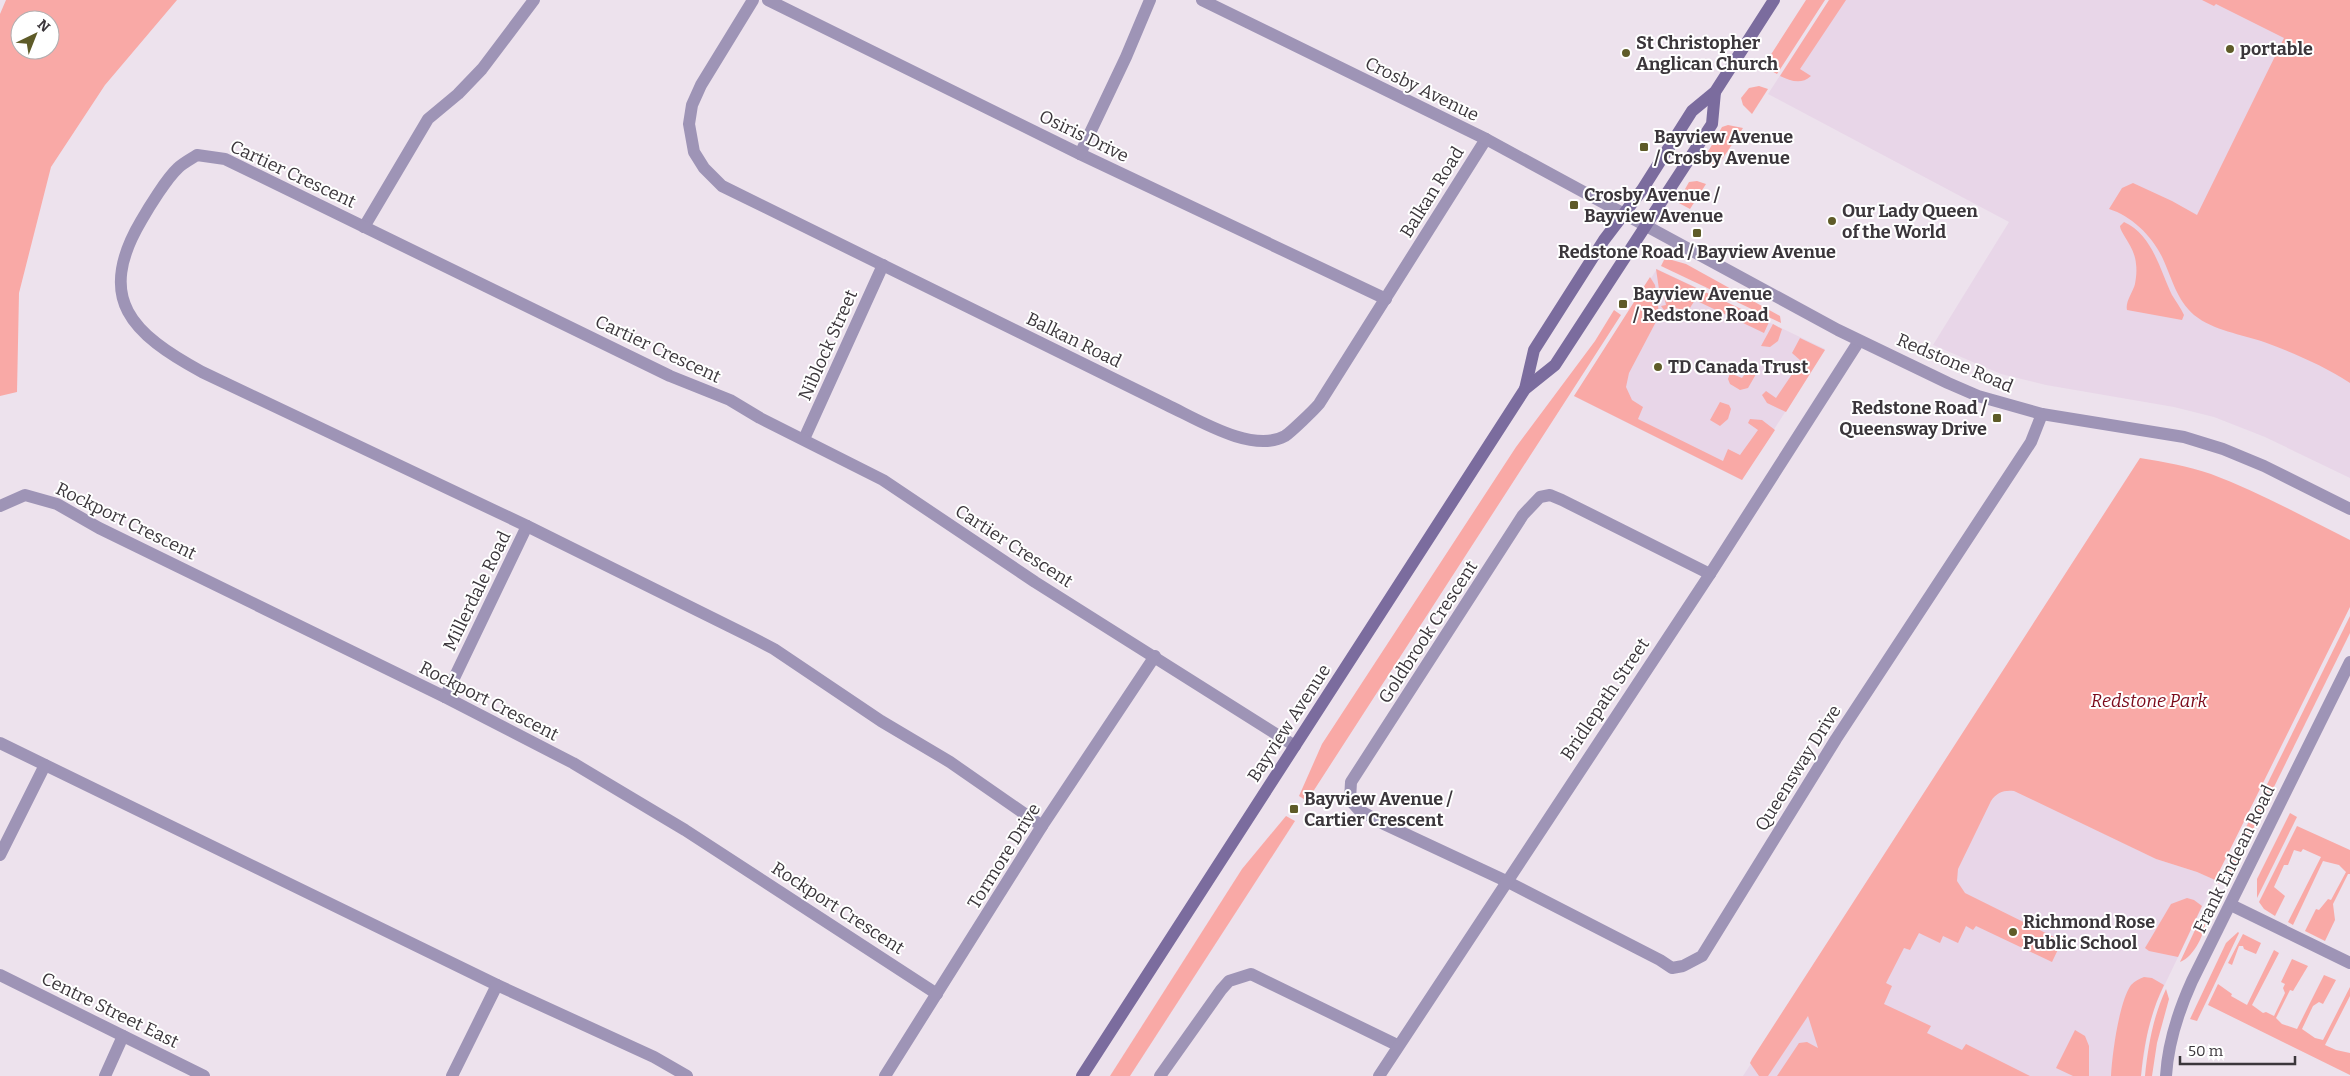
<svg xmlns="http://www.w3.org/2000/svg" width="2350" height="1076" viewBox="0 0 2350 1076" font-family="Bitter,serif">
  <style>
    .built { fill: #e8d6e8 }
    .green { fill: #f9a9a6; fill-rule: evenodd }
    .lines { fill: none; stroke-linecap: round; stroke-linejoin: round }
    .minor { stroke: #9e94b6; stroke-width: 12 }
    .tertiary { stroke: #9e94b6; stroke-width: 12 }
    .secondary { stroke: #7b6c9e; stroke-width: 12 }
    .poi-dot { fill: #5e5b28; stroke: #fff; stroke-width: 2 }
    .labels { text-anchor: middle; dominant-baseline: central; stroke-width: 4; stroke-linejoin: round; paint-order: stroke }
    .poi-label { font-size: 18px; font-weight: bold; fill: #3b363b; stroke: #fff; text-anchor: start }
    .street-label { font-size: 18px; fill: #3b363b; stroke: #fff }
    .park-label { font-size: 18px; font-style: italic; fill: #7b0a1b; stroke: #fff }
  </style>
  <rect width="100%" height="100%" fill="#ede2ed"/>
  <!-- built -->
  <g class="built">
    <path d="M 1829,0 L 2350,0 L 2350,478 L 2265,437 L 2214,417 L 2174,407 L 2046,385 L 2001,374 L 1933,345 L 2009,222 L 1768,94 Z"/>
    <path d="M 1657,269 L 1825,349 L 1742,480 L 1574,396 Z"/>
    <path d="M 1949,757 L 2156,859 L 2197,872 L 2215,880 L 2155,1005 L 2147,1035 L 2141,1076 L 1743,1076 Z"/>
  </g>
  <!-- green -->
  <g class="green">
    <path d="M 6,0 L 177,0 L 105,85 L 51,167 L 19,293 L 17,392 L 0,396 L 0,14 ZM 20,20 L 50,20 L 50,50 L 20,50 Z"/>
    <path d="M 1806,0 L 1825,0 L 1777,74 L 1766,68 L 1765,60 L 1770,56 Z"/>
    <path d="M 1829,0 L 1846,0 L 1800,69 L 1811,76 C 1801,85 1791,81 1780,76 Z"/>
    <path d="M 2202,0 L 2350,0 L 2350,383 C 2324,366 2294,353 2264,342 C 2241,334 2214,331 2194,315 C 2177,300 2172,279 2163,259 C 2153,237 2132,216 2109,209 L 2122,188 L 2133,183 L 2172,201 L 2197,215 L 2284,38 L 2216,4 L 2214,6 Z"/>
    <path d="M 1759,86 L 1768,89 L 1752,114 L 1743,105 L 1741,98 L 1749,88 Z"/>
    <path d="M 1728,125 L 1743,128 L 1715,170 L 1707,163 L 1705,157 L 1722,127 Z"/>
    <path d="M 1697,181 L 1706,184 L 1690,209 L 1677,202 L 1678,198 L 1680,198 L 1689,182 Z"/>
    <path d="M 2124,222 C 2152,234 2160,270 2172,295 C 2176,302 2181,308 2184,315 L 2182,320 L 2127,310 C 2125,302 2133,292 2135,284 C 2136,278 2137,271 2136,264 C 2135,247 2120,233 2120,226 Z"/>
    <path d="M 1665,258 L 1686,264 L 1780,316 L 1781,323 L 1661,266 Z"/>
    <path d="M 1656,269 L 1769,322 L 1764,333 L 1695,300 L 1688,311 L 1671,307 L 1664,310 L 1661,306 L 1666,305 L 1664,296 L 1660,296 Z"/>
    <path d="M 1650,277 L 1655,285 L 1656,292 L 1651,293 L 1653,306 L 1658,305 L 1659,316 L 1629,373 L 1626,387 L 1632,400 L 1643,407 L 1638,419 L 1723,461 L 1728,449 L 1740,455 L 1758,430 L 1748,423 L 1750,419 L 1762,420 L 1775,430 L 1742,480 L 1574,396 Z"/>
    <path d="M 1614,310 L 1621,315 L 1307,801 L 1299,796 L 1322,744 L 1516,447 L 1595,341 Z"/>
    <path d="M 1773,324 L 1782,329 L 1778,341 L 1770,347 L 1761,346 Z"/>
    <path d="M 1800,338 L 1825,350 L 1786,412 L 1767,403 L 1762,395 L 1766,391 L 1776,398 L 1801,361 L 1792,353 Z"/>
    <path d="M 1753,362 L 1759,369 L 1748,388 L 1740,390 L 1730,384 L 1728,379 L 1730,373 L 1742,378 Z"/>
    <path d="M 1720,402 L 1729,405 L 1731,409 L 1728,419 L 1720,426 L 1710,420 Z"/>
    <path d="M 2140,458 C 2164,462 2188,466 2211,474 C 2259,492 2304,517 2350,540 L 2350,607 L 2215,880 L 2197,872 L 2156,859 L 2014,791 C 2004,790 1997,792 1991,801 L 1958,869 L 1957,881 L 1965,893 L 2062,941 L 2052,962 L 1976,926 L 1973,930 L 1966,926 L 1958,943 L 1943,936 L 1940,943 L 1919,933 L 1910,950 L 1904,948 L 1886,983 L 1892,986 L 1884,1004 L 1931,1026 L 1927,1033 L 1962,1050 L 1966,1044 L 2030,1076 L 1777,1076 L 1799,1043 L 1807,1042 L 1818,1048 L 1808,1016 L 1768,1076 L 1759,1076 L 1750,1063 L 1752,1059 Z"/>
    <path d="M 2350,616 L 2350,633 L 2230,876 L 2224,882 L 2218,884 Z"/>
    <path d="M 2290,813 L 2297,817 L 2257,898 L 2257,879 Z"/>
    <path d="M 1286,816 L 1295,821 L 1130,1076 L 1110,1076 L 1242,869 Z"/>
    <path d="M 2297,826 L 2350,850 L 2350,874 L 2348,874 L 2333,904 L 2335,920 L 2325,941 L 2305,931 L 2316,909 L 2319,910 L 2328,899 L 2331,900 L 2346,872 L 2339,865 L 2323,861 L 2293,925 L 2288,922 L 2321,857 L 2303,849 L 2301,852 L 2294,850 L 2288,865 L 2284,865 L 2274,887 L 2285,896 L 2275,916 L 2264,909 L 2259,902 Z"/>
    <path d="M 2187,898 L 2194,900 L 2202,906 L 2178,957 L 2149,951 L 2145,948 L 2171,904 Z"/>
    <path d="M 2202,915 L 2206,917 C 2206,932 2194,957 2180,962 Z"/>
    <path d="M 2238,932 L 2239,933 L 2197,1021 L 2190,1019 L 2226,943 Z"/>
    <path d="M 2243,934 L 2261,943 L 2256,954 L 2244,949 L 2243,946 L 2239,946 L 2232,965 L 2228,963 Z"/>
    <path d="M 2274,950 L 2279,953 L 2252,1005 L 2263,1013 L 2266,1012 L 2274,1016 L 2285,993 L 2283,988 L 2285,984 L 2281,982 L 2292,959 L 2308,966 L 2293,991 L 2290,990 L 2276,1018 L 2282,1024 L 2297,1029 L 2324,975 L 2336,980 L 2323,1004 L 2319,1002 L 2313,1006 L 2302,1029 L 2315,1038 L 2323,1040 L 2350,987 L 2350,996 L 2325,1045 L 2336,1050 L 2350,1053 L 2350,1075 L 2208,1005 L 2218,984 L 2232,994 L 2231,996 L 2247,1005 Z"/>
    <path d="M 2144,977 L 2152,978 L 2164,985 C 2150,1014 2144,1044 2141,1076 L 2111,1076 C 2112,1055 2119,1002 2131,985 C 2135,981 2139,979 2144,977 Z"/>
    <path d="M 2166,989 L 2169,999 L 2157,1043 L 2152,1076 L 2145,1076 C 2148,1046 2153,1017 2166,989 Z"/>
    <path d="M 2075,1030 L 2085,1036 L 2089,1046 L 2089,1076 L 2073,1076 L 2056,1068 Z"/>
  </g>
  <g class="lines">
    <!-- minor -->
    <g class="minor">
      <path d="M 753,0 L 701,85 L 692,105 L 689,124 L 694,152 L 704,168 L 722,186 L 1167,405 C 1197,419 1252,454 1285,436 C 1290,433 1314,410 1319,404 L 1486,139"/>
      <path d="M 768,0 L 1080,154 L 1386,299"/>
      <path d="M 1080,154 L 1126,57 L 1150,0"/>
      <path d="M 364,227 L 428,119 L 458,94 L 482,69 L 534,0"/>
      <path d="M 804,439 L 883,265"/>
      <path d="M 0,506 L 25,495 L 57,504 L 99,528 L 445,697 L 573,763 L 685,830 L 937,994"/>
      <path d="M 1710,574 L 1562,500 L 1550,495 L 1540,497 L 1523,515 L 1351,782 L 1350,800 L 1359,810 L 1384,824 L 1506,881 L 1660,960 L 1672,968 L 1683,966 L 1702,956 L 1836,739 L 2031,442 L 2042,414"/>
      <path d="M 445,697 L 527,526"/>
      <path d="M 0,743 L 497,985 L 654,1057 L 687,1076"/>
      <path d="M 1042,826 L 950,762 L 881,721 L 774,649 L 751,637 L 527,526 L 202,372 C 132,334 95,299 141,221 C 149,207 167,178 178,168 C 183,163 191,159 197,155 L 225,159 L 670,376 L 730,400 L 760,418 L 883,480 L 1035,582 L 1295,746"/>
      <path d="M 0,855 L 45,765"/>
      <path d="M 2231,905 L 2350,963"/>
      <path d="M 0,975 L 204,1076"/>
      <path d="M 105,1076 L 123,1036"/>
      <path d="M 452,1076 L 497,985"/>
      <path d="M 885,1076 L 1042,826 L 1155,656"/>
      <path d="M 1160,1076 L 1221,990 L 1229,981 L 1251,974 L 1397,1045"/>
      <path d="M 1379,1076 L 1710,574 L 1859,341"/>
    </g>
    <!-- tertiary -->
    <g class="tertiary">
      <path d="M 1202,0 L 1486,139 L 1838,330 L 1948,383 L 1978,396 L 2042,414 L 2184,437 L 2223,449 L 2264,466 L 2350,509"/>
      <path d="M 2166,1076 C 2168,1042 2178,1012 2192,981 L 2350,662"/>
    </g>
    <!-- secondary -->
    <g class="secondary">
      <path d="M 1525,389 L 1534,350 L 1604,240 L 1642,190 L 1692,111 L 1715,92 L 1774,0"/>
      <path d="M 1082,1076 L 1525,389 L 1555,365 L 1712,124 L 1715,92"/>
    </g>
  </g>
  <!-- markers -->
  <g class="poi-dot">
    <circle cx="2230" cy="49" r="5"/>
    <circle cx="1626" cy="53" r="5"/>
    <rect x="1639" y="142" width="10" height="10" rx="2.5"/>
    <rect x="1569" y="200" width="10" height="10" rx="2.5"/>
    <circle cx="1832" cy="221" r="5"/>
    <rect x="1692" y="228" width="10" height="10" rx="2.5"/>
    <rect x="1618" y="299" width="10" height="10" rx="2.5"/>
    <circle cx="1658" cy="367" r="5"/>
    <rect x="1992" y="413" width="10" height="10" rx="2.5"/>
    <rect x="1289" y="804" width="10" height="10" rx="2.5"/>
    <circle cx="2013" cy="932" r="5"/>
  </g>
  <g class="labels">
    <!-- poi labels -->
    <g class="poi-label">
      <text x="1636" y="43">St Christopher<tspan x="1636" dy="21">Anglican Church</tspan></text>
      <text x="2240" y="49">portable</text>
      <text x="1654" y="137">Bayview Avenue<tspan x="1654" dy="21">/ Crosby Avenue</tspan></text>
      <text x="1584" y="195">Crosby Avenue /<tspan x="1584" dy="21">Bayview Avenue</tspan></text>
      <text x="1842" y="211">Our Lady Queen<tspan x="1842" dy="21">of the World</tspan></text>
      <text x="1697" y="252" text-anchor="middle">Redstone Road / Bayview Avenue</text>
      <text x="1633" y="294">Bayview Avenue<tspan x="1633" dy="21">/ Redstone Road</tspan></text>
      <text x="1668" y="367">TD Canada Trust</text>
      <text x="1987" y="408" text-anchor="end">Redstone Road /<tspan x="1987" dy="21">Queensway Drive</tspan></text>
      <text x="1304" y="799">Bayview Avenue /<tspan x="1304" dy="21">Cartier Crescent</tspan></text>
      <text x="2023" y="922">Richmond Rose<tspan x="2023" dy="21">Public School</tspan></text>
    </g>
    <!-- street labels -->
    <g class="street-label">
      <text transform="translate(1422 89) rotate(26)">Crosby Avenue</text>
      <text transform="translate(1084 136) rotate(26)">Osiris Drive</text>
      <text transform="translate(293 174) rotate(25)">Cartier Crescent</text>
      <text transform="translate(1432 192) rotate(-58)">Balkan Road</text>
      <text transform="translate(1074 340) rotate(26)">Balkan Road</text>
      <text transform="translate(828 345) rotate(-66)">Niblock Street</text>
      <text transform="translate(658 349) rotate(25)">Cartier Crescent</text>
      <text transform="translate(1955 363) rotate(23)">Redstone Road</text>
      <text transform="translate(126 521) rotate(26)">Rockport Crescent</text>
      <text transform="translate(1014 546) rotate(33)">Cartier Crescent</text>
      <text transform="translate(477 591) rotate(-64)">Millerdale Road</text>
      <text transform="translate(1428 632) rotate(-57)">Goldbrook Crescent</text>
      <text transform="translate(1605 699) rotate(-56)">Bridlepath Street</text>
      <text transform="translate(489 701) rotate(27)">Rockport Crescent</text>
      <text transform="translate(1289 723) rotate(-57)">Bayview Avenue</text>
      <text transform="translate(1798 768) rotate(-58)">Queensway Drive</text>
      <text transform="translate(1004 856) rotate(-58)">Tormore Drive</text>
      <text transform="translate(2234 859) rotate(-64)">Frank Endean Road</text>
      <text transform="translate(838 908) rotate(33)">Rockport Crescent</text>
      <text transform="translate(110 1010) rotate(26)">Centre Street East</text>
    </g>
    <!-- park labels -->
    <g class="park-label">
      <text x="2149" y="701">Redstone Park</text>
    </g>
  </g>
  <!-- north arrow -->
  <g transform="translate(35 35) rotate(43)"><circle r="24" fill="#ffffff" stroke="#b1afb1"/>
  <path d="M0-4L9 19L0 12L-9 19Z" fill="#5e5b28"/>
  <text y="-8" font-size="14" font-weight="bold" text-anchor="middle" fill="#3b363b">N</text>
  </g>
  <!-- scale -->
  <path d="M2180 1056v8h115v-8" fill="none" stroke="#3b363b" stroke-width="2.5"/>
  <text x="2188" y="1056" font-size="15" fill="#3b363b" stroke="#ffffff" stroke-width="4" paint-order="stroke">50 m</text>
</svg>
